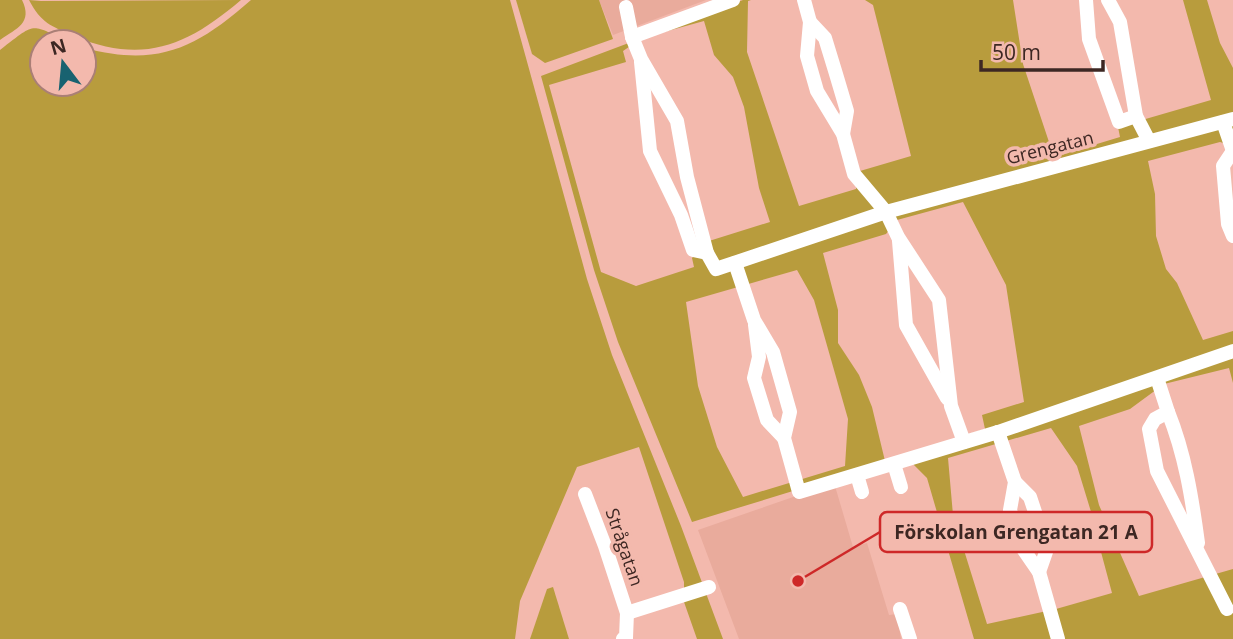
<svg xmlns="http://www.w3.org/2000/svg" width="1233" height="639" viewBox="0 0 1233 639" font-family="'Open Sans',sans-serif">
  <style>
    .built { fill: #e9ab9c }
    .green { fill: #b89c3d; fill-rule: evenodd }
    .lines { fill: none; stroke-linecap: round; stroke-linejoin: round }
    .street { stroke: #fff; stroke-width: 14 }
    .labels { text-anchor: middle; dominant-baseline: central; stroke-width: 7; stroke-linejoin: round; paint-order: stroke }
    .street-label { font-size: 18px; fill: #3d2723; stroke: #f3b9ad }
    .leader { fill: none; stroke: #ce2828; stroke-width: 2.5 }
    .callout-dot { fill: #ce2828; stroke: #f3b9ad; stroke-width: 2.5 }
    .callout { fill: #f3b9ad; stroke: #ce2828; stroke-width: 2.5 }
    .callout-label { font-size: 19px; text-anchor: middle; font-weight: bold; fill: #3d2723 }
  </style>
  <rect width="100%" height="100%" fill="#f3b9ad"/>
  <!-- built -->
  <g class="built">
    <path d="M 599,0 L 706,0 L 613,35 Z"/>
    <path d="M 835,486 L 853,547 L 867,543 L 889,615 L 897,614 L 901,639 L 739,639 L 698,530 L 799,495 Z"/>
  </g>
  <!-- green -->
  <g class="green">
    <path d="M 0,0 L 22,0 C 33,23 17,28 0,40 Z"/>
    <path d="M 29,0 L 41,1 L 241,0 C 187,46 143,65 74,36 C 51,26 41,23 29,0 Z"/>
    <path d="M 251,0 L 510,0 L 587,279 L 612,355 L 681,526 L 723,639 L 697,639 L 684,602 L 684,582 L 639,447 L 577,467 L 520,601 L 515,639 L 0,639 L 0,50 C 38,21 28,24 71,42 L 42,42 L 42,84 L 84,84 L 84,48 C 158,67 195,49 251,0 Z"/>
    <path d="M 516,0 L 599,0 L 613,39 L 545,63 L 532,54 Z"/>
    <path d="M 743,0 L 751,0 L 748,1 L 747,52 L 799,206 L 856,189 L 860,171 L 911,156 L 873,5 L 865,0 L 1013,0 L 1023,64 L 1054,157 L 1120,137 L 1118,127 L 1211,100 L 1183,0 L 1207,0 L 1220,43 L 1233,68 L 1233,146 L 1220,142 L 1148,161 L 1155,194 L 1156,236 L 1166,269 L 1177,283 L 1203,340 L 1233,331 L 1233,383 L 1229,368 L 1164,384 L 1130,409 L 1079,426 L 1099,505 L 1139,596 L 1233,569 L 1233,639 L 974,639 L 927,478 L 913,464 L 884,463 L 692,522 L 618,342 L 594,270 L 541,76 ZM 704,21 L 714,55 L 733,77 L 744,107 L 759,188 L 770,222 L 709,241 L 692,258 L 694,267 L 636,286 L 601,272 L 549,85 L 626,62 L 623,51 L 642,38 ZM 963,202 L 1006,285 L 1024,402 L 982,415 L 985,429 L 885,461 L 872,407 L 859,375 L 838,343 L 838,310 L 823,253 L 886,234 L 897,220 ZM 797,270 L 814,300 L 848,419 L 845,466 L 743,497 L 717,447 L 698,386 L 686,302 ZM 1051,428 L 1077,466 L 1103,551 L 1101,552 L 1112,593 L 1056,609 L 987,624 L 953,515 L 948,458 Z"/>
    <path d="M 553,587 L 569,639 L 530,639 L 547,589 Z"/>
  </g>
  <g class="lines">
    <!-- street -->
    <g class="street">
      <path d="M 804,0 L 810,22 L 807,56 L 817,91 L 843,134 L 854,174 L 886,212 L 898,237 L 939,300 L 951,406 L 964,442"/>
      <path d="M 1086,0 L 1089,39 L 1119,122 L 1136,116"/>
      <path d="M 1108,0 L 1120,22 L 1136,116 L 1149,141"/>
      <path d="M 626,7 L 632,37 L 641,59 L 677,121 L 687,177 L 707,253 L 716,269 L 886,212 L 1233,119"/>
      <path d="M 810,22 L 825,38 L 836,74 L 847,111 L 843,134"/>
      <path d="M 632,37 L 733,0"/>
      <path d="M 641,62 L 650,151 L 681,215 L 693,250 L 707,253"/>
      <path d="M 1223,122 L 1233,151"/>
      <path d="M 1233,151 L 1223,166 L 1228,224 L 1233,236"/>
      <path d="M 899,241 L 906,325 L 947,398"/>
      <path d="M 735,263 L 754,320 L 773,352 L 790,412 L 784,438 L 799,492 L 998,432 L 1233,351"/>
      <path d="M 755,325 L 759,357 L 754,378 L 767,420 L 784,438"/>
      <path d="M 1157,378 L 1168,412 L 1155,419 L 1149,429 L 1157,471 L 1227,609"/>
      <path d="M 1168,412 C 1185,454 1192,498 1198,543"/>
      <path d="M 998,432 L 1015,482 L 1010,510 L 1021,546 L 1039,572 L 1058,639"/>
      <path d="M 894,464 L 901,487"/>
      <path d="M 857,475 L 862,492"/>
      <path d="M 1015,482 L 1030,497 L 1041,530 L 1046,552 L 1039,572"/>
      <path d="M 585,494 L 605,546 L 627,613 L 626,638 L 623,639"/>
      <path d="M 900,609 L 910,639"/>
      <path d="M 627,613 L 709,587"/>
    </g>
  </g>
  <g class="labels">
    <!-- street labels -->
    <g class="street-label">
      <text transform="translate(1050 147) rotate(-14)">Grengatan</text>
      <text transform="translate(625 547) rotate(71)">Strågatan</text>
    </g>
  </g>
  <!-- callouts -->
  <path class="leader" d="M798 581L880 532"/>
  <circle class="callout-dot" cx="798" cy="581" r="7"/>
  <rect class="callout" x="880" y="512" width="272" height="40" rx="7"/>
  <g class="callout-label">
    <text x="1016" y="539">Förskolan Grengatan 21 A</text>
  </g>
  <!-- north arrow -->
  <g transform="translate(63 63) rotate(344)"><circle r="33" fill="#f3b9ad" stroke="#aa7f76" stroke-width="2"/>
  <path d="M0-5L12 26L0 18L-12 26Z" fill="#186270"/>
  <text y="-10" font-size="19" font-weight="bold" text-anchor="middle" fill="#3d2723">N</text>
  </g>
  <!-- scale -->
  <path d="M981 60v10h122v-10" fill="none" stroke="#3d2723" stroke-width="3.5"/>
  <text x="992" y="60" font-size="21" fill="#3d2723" stroke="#f3b9ad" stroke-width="5" paint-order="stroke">50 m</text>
</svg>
